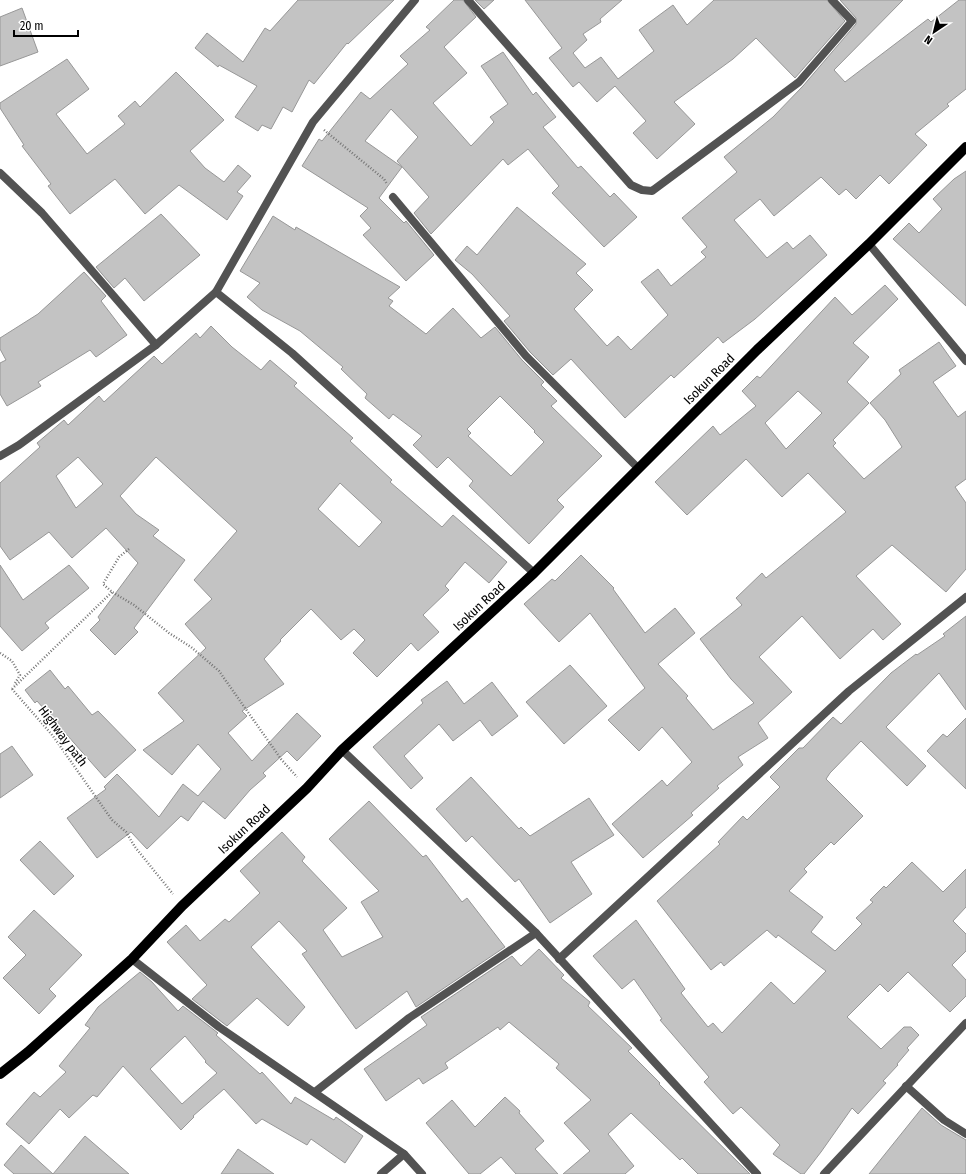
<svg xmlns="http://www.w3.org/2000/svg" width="966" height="1174" viewBox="0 0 966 1174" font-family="'Fira Sans Condensed',sans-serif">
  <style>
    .building { fill: #c3c3c3; stroke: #979797; fill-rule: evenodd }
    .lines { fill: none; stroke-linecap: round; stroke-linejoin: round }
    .path { stroke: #757575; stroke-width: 2.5; stroke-dasharray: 1 2; stroke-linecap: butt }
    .street { stroke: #535353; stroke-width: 8 }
    .primary { stroke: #000; stroke-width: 10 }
    .labels { text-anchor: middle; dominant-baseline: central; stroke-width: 3; stroke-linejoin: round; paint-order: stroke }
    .street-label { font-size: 13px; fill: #000; stroke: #fff }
  </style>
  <rect width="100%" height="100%" fill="#fff"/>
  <!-- building -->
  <g class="building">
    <path d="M 298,0 L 394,0 L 348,44 L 347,43 L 314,84 L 309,80 L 292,112 L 283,107 L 271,129 L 262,125 L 258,131 L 235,117 L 257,86 L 219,65 L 218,67 L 195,48 L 207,33 L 243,62 L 265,28 L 270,31 Z"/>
    <path d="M 454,0 L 463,0 L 476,17 L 444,47 L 467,73 L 433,103 L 471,146 L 494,122 L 490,117 L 508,104 L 481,66 L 503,52 L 533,95 L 536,92 L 556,117 L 543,127 L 578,168 L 581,166 L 610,197 L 614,193 L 637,217 L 604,247 L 552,193 L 559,186 L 528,149 L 508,165 L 503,159 L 431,234 L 414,213 L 429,197 L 397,161 L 418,137 L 391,109 L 365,141 L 402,167 L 379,198 L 404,223 L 406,221 L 434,255 L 406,281 L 363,235 L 371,228 L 360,216 L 368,208 L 302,166 L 319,139 L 322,141 L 361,92 L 370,99 L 408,64 L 400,56 L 430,30 L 426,27 Z"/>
    <path d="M 475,0 L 494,0 L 484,9 Z"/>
    <path d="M 525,0 L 622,0 L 600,19 L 601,22 L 583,34 L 587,40 L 573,53 L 585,68 L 601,57 L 618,79 L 654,51 L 639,30 L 673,5 L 687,25 L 714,0 L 827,0 L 845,21 L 795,78 L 756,38 L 733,59 L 674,102 L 695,124 L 657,159 L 633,133 L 646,121 L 615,86 L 597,102 L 579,82 L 573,87 L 549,58 L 562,48 Z"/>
    <path d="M 840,0 L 903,0 L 834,70 L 845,82 L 928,19 L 931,22 L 959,0 L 966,0 L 966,89 L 947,104 L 949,106 L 915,134 L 927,145 L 889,184 L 880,175 L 856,199 L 846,189 L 839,195 L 821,177 L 774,216 L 760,199 L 734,220 L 767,258 L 787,242 L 793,249 L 810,235 L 827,255 L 755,319 L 723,343 L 718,337 L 674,378 L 671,375 L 625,418 L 571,359 L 553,375 L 530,352 L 504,321 L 510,316 L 472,274 L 455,260 L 467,246 L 477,255 L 517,207 L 586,264 L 576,273 L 593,290 L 574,309 L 607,346 L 618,336 L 631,350 L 668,315 L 641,282 L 658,269 L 671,286 L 706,257 L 701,252 L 707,247 L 682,218 L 737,172 L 724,157 L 773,117 L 803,86 L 856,24 L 856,18 Z"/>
    <path d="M 22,8 L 38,52 L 0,66 L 0,17 Z"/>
    <path d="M 67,59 L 89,89 L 56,114 L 87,154 L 125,124 L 118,116 L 135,101 L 140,107 L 176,72 L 224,120 L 190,151 L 205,168 L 224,182 L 238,165 L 251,176 L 237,192 L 243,196 L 227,220 L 179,185 L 145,214 L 115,179 L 70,214 L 48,186 L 51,184 L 22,146 L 24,145 L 0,108 L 0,103 Z"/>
    <path d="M 966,171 L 966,306 L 893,239 L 909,223 L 919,233 L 942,209 L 933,199 L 954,179 Z"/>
    <path d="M 161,214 L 200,255 L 144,301 L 125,278 L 114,288 L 96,267 Z"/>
    <path d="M 273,216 L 295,230 L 296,227 L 400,287 L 388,298 L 393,301 L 389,306 L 426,334 L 453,308 L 481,338 L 495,327 L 522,360 L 544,382 L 541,385 L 557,401 L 551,406 L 602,456 L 557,500 L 564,507 L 529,544 L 469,486 L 473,481 L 448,457 L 437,468 L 413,445 L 422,436 L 393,414 L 389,419 L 365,398 L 367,394 L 341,369 L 343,367 L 300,331 L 262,310 L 247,297 L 260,283 L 240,271 ZM 500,396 L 535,431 L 534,432 L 544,442 L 511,476 L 468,436 L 471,433 L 467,429 Z"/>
    <path d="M 84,272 L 106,296 L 101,301 L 127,335 L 96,357 L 90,350 L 38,382 L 41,386 L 7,406 L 0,394 L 0,363 L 6,360 L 0,349 L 0,338 L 38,314 Z"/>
    <path d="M 885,285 L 898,299 L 853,343 L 869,357 L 847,382 L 869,403 L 833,440 L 836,443 L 833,446 L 864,479 L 902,447 L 885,420 L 870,403 L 901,374 L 899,370 L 939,342 L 956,366 L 933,382 L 958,417 L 966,411 L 966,479 L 955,487 L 966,503 L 966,569 L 946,592 L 892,545 L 856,576 L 901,624 L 883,640 L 873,629 L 840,659 L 802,616 L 759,657 L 792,692 L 758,723 L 768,738 L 738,757 L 743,765 L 717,786 L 719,788 L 691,813 L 693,815 L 643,858 L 612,824 L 662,780 L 667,786 L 692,762 L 662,727 L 639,751 L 608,720 L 645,688 L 590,613 L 559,642 L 524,604 L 552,579 L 555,581 L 581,555 L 614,588 L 613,589 L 645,633 L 675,608 L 695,633 L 658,664 L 688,696 L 686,698 L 713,730 L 754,703 L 731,679 L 700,639 L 742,605 L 736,598 L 762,573 L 766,578 L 846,512 L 808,473 L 782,497 L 746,459 L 687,515 L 655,482 L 713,426 L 720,435 L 756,406 L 742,391 L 757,376 L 760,378 L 835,297 L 852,315 ZM 798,391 L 822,413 L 786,449 L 765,423 Z"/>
    <path d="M 211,326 L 232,347 L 261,370 L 270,360 L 297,383 L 294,386 L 353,438 L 350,441 L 392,480 L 390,482 L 442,527 L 453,515 L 507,562 L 489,583 L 465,562 L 445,586 L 449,590 L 423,615 L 439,632 L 418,651 L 411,643 L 377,677 L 353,653 L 365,640 L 354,629 L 341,640 L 311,609 L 280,640 L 281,641 L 264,659 L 284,684 L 242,711 L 247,716 L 228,733 L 252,761 L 297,713 L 321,736 L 297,761 L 287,751 L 263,773 L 266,776 L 250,790 L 225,819 L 203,801 L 188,821 L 181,816 L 147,849 L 131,832 L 97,858 L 67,818 L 106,789 L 104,787 L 117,774 L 159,817 L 183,784 L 198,796 L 221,769 L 198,744 L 172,775 L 143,750 L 184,721 L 158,693 L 206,648 L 185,624 L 212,599 L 194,580 L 237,531 L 156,457 L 120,496 L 136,514 L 159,530 L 153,536 L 185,560 L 134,628 L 138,632 L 115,655 L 90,630 L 100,620 L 98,617 L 138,563 L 106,528 L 72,558 L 49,532 L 10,560 L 0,546 L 0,483 L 40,447 L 37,443 L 64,420 L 68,425 L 99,396 L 104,402 L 154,356 L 162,364 L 196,333 L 200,338 ZM 78,457 L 103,484 L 76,508 L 56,476 ZM 340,483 L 382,522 L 359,547 L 318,509 Z"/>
    <path d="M 0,565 L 23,600 L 69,565 L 89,588 L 45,623 L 49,628 L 22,651 L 0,626 Z"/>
    <path d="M 966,616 L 966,710 L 939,673 L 886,727 L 926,766 L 907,786 L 861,741 L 830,773 L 826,779 L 863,816 L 834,845 L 831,842 L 804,869 L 807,872 L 789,891 L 823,917 L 811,932 L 835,951 L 862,924 L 856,918 L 873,902 L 870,900 L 884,886 L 886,888 L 912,862 L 943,892 L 966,869 L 966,907 L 953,921 L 966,934 L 966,951 L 952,965 L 966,980 L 966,996 L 950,1012 L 908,972 L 888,992 L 880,984 L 847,1017 L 881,1049 L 904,1027 L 911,1027 L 919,1035 L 907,1048 L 909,1050 L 897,1064 L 898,1065 L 883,1081 L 886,1083 L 858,1114 L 852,1108 L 821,1152 L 804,1174 L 801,1174 L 773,1154 L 780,1145 L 741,1107 L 733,1114 L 704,1082 L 709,1077 L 660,1020 L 662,1019 L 634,979 L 622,989 L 593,956 L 636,920 L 685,989 L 681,993 L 708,1027 L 713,1023 L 722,1033 L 771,982 L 794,1004 L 826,971 L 778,935 L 776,938 L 767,930 L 724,966 L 721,962 L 711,970 L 657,901 L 720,844 L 718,842 L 743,816 L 747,820 L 780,787 L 770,777 L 799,748 L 803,748 L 833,717 L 841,724 L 891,673 L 916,654 L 917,655 L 945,636 L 943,634 Z"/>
    <path d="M 570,665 L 607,706 L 564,744 L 526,702 Z"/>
    <path d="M 50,670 L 65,689 L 68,686 L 92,715 L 98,711 L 136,750 L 105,778 L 37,701 L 35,703 L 25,690 Z"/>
    <path d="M 447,681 L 464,704 L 492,682 L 518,716 L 492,736 L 480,720 L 453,741 L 439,724 L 404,756 L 423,778 L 411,789 L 373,747 L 423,703 L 421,700 Z"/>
    <path d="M 966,718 L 966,789 L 927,751 L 943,734 L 947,737 Z"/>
    <path d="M 12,746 L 33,775 L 0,798 L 0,754 Z"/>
    <path d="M 471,777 L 519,829 L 521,827 L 530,836 L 589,798 L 614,835 L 571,862 L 592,894 L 550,923 L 519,879 L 515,882 L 472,836 L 466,842 L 436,809 Z"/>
    <path d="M 369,801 L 423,857 L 426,855 L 462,902 L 467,898 L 505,947 L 416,1007 L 407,991 L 356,1029 L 302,954 L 307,951 L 279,921 L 251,947 L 305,1007 L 288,1026 L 257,998 L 227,1026 L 192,999 L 207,985 L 167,942 L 186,925 L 200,941 L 225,919 L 229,922 L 260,893 L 240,871 L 282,832 L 305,857 L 302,861 L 347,908 L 323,930 L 342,957 L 383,937 L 361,902 L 379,891 L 329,839 Z"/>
    <path d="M 40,841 L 74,876 L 54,895 L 20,860 Z"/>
    <path d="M 34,910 L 82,955 L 49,989 L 56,996 L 39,1014 L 3,978 L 26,955 L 8,937 Z"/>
    <path d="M 539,949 L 564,975 L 561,978 L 590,1002 L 588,1006 L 632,1048 L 628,1051 L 660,1083 L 659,1084 L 750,1174 L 698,1174 L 682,1158 L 680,1160 L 631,1113 L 608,1134 L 634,1166 L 625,1174 L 563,1174 L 590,1151 L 564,1123 L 591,1100 L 556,1068 L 559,1064 L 509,1022 L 500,1030 L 498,1027 L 445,1063 L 448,1068 L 423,1084 L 419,1078 L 386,1101 L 364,1069 L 427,1025 L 421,1017 L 512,956 L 521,966 Z"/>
    <path d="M 140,972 L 152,982 L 178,1011 L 183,1006 L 218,1033 L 216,1035 L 260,1074 L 262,1072 L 291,1104 L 295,1097 L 334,1120 L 336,1117 L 363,1136 L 345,1163 L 311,1139 L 307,1145 L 262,1119 L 256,1124 L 224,1089 L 193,1116 L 194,1117 L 181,1130 L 123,1066 L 97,1097 L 93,1095 L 69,1118 L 60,1109 L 29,1144 L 6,1124 L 34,1092 L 40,1097 L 66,1072 L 59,1066 L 90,1028 L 85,1025 L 98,1007 ZM 185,1036 L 206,1061 L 205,1062 L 217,1073 L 182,1104 L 150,1069 Z"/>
    <path d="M 505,1097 L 520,1111 L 519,1113 L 544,1141 L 535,1149 L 558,1174 L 516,1174 L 501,1157 L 480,1174 L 469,1174 L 426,1123 L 452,1100 L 475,1127 Z"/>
    <path d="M 922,1108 L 941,1125 L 966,1140 L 966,1174 L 869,1174 Z"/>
    <path d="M 85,1136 L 129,1174 L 14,1174 L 4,1165 L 21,1145 L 53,1174 Z"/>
    <path d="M 238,1149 L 274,1174 L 221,1174 Z"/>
  </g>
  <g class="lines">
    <!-- path -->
    <g class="path">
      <path d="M 324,130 L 384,179 L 387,184"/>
      <path d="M 129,549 L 119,557 L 103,584 L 112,592 L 134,605 L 169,633 L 191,647 L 219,671 L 281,759 L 297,777"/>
      <path d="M 0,653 L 12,661 L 20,675 L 14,685"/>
      <path d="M 12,689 L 53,736 L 112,820 L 126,832 L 135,847 L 173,894"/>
      <path d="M 12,689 L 112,592"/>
    </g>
    <!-- street -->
    <g class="street">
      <path d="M 468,0 L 631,185 L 642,190 L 652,191 L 799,82 L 852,21 L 832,0"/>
      <path d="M 0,173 L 42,213 L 156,345"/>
      <path d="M 393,197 L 526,356 L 638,468"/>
      <path d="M 869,244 L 966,361"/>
      <path d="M 216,292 L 292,353 L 534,573"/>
      <path d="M 0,456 L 19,445 L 156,345 L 216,292 L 313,122 L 415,0"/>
      <path d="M 342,750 L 536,933 L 757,1174"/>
      <path d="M 132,959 L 219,1027 L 404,1154 L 422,1174"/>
      <path d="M 559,959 L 849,691 L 966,597"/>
      <path d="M 906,1086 L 944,1120 L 966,1134"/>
      <path d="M 315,1092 L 409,1018 L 536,933"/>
      <path d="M 381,1174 L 404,1154"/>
      <path d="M 824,1174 L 966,1023"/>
    </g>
    <!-- primary -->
    <path class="primary" d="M 0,1074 L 28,1052 L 132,959 L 182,906 L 307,788 L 342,750 L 534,573 L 757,350 L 869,244 L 966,147"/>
  </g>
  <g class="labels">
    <!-- street labels -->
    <g class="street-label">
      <text transform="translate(709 379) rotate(-45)">Isokun Road</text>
      <text transform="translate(479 606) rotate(-43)">Isokun Road</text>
      <text transform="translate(63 736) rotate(53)">Highway path</text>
      <text transform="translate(244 829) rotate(-43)">Isokun Road</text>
    </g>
  </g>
  <!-- north arrow -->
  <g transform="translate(934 32) rotate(215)" stroke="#ffffff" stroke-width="3" paint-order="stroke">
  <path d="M0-3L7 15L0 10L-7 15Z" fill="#000000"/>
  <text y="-6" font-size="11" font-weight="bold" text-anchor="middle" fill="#000000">N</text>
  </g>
  <!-- scale -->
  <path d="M14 30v6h64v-6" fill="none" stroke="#000000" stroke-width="2"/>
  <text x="20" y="30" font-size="12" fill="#000000" stroke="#ffffff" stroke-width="3" paint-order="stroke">20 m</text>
</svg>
